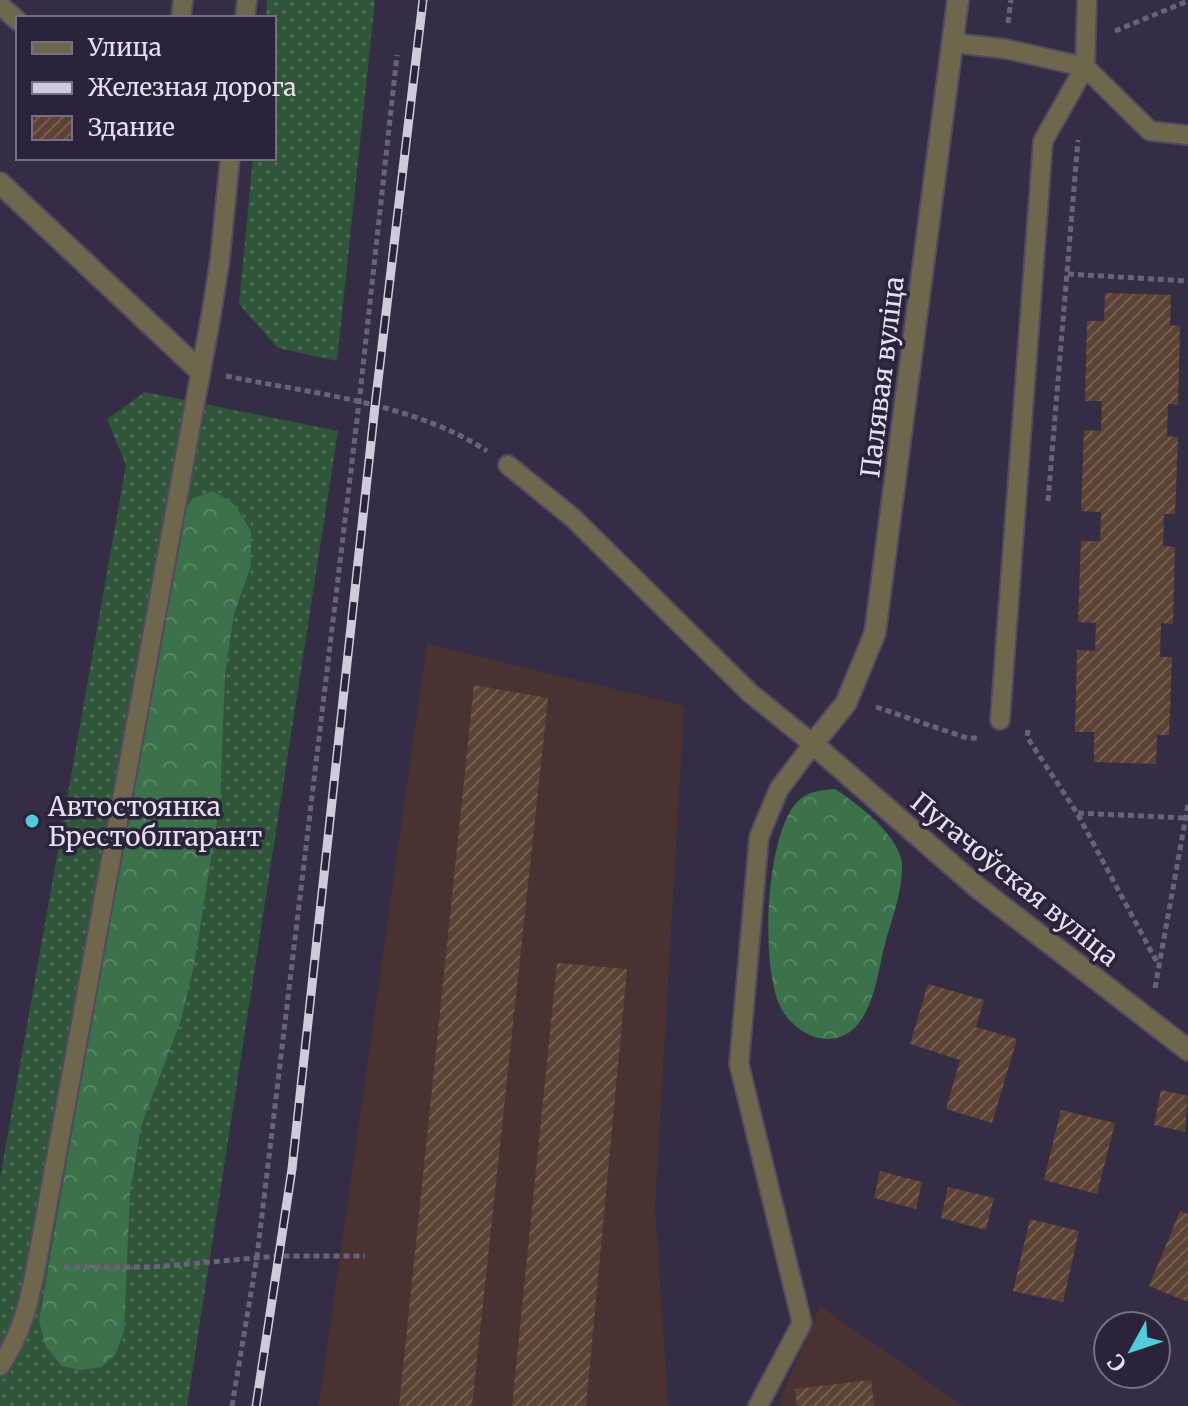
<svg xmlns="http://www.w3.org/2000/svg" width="1188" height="1406" viewBox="0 0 1188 1406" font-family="Merriweather,serif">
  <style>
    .industrial { fill: #483332 }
    .grass { fill: url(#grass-dots) }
    .forest { fill: url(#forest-crowns) }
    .building { fill: url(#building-hatch) }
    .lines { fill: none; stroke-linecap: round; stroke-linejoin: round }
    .service-casing { stroke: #514a60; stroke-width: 22 }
    .minor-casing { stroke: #514a60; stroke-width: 24 }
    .path { stroke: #6a6378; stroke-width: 5; stroke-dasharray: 6 4; stroke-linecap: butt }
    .service { stroke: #6e674e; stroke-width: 18 }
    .minor { stroke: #6e674e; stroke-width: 20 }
    .rail-casing { stroke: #d0cbdb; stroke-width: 9 }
    .rail { stroke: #2b2339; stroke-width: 6; stroke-dasharray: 18; stroke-linecap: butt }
    .poi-dot { fill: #53cbda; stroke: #2b2339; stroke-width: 3 }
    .labels { text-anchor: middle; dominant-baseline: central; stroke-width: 7; stroke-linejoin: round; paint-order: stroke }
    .street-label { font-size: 26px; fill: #e5e0f0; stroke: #2b2339 }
    .poi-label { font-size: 26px; fill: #e5e0f0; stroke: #2b2339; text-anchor: start }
  </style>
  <defs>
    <pattern id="grass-dots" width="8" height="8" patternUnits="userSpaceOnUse" patternTransform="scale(2)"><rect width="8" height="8" fill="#30563a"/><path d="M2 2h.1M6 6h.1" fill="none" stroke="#4e6e57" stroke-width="1.8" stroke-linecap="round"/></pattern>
    <pattern id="forest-crowns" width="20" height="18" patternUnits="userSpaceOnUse" patternTransform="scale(2)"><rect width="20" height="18" fill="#3c724b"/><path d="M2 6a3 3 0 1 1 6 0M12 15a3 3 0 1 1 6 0" fill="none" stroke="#588665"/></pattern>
    <pattern id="building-hatch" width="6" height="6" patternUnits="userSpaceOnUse" patternTransform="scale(2)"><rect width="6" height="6" fill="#5c4234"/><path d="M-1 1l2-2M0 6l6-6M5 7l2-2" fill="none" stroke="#735d52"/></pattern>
  </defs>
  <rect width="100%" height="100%" fill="#352d44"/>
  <!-- industrial -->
  <g class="industrial">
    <path d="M 427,644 L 684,706 L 655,1206 L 668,1406 L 319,1406 Z"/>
    <path d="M 820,1306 L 963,1406 L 781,1406 L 780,1400 Z"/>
  </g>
  <!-- grass -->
  <g class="grass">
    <path d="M 267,0 L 375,0 L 337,361 L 278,348 L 239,304 L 253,158 L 274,158 L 274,18 L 266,18 Z"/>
    <path d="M 145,392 L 338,431 L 187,1406 L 0,1406 L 0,1178 L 126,465 L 107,419 Z"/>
  </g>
  <!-- forest -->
  <g class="forest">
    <path d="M 213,491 L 234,504 L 251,531 L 251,565 L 234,614 L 225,673 L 220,802 L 194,965 L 181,1020 L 141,1126 L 130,1193 L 124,1331 L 115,1355 L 101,1367 L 80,1370 L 62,1366 L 46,1347 L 39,1321 L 179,521 L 192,499 Z"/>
    <path d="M 835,789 C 857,803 900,836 902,864 C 903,892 891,921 884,947 C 879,970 875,997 863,1017 C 842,1053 799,1041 781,1008 C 760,968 765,836 797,802 C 808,791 821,790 835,789 Z"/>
  </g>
  <!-- building -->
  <g class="building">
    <path d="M 1105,293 L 1171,295 L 1170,325 L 1180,326 L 1178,405 L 1168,404 L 1167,436 L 1178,437 L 1175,514 L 1164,514 L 1163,546 L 1175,547 L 1173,624 L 1161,623 L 1160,657 L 1172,657 L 1169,735 L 1157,735 L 1156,764 L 1094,762 L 1094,732 L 1075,732 L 1077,650 L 1095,651 L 1096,623 L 1078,622 L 1081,541 L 1100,541 L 1101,512 L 1081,511 L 1084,430 L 1101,431 L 1102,401 L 1085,401 L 1087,321 L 1104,321 Z"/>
    <path d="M 474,685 L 548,698 L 472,1406 L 399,1406 Z"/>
    <path d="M 557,963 L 627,969 L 586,1406 L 512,1406 Z"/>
    <path d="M 928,984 L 984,1000 L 976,1027 L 1017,1039 L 992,1123 L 946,1109 L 960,1060 L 910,1044 Z"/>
    <path d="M 1161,1090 L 1188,1096 L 1185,1132 L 1154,1125 Z"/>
    <path d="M 1061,1110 L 1115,1123 L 1097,1194 L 1044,1180 Z"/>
    <path d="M 880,1171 L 922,1182 L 916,1209 L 874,1198 Z"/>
    <path d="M 948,1187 L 994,1198 L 986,1230 L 941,1218 Z"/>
    <path d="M 1180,1211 L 1188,1214 L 1188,1302 L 1149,1286 Z"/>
    <path d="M 1030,1219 L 1079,1231 L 1063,1302 L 1013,1291 Z"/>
    <path d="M 871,1380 L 874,1406 L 797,1406 L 795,1389 Z"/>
  </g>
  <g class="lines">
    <defs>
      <g id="service">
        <path d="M 0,5 L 18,21"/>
        <path d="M 181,18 L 183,0"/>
        <path d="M 245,18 L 247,0"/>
        <path d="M 954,43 L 1006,49 L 1085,67 L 1150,131 L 1188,135"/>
        <path d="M 508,465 L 573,518 L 750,693 L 813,744 L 779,789 L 759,837 L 739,1064 L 802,1323 L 758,1406"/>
        <path d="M 1000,720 L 1043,141 L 1085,67 L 1087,0"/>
        <path d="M 0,1366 C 21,1336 29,1303 36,1267 L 211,316 L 220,259 L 230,158"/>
      </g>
      <g id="minor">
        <path d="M 958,0 L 875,633 L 846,703 L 813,744 L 977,887 L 1188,1050"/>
        <path d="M 0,183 L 199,370"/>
      </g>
    </defs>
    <!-- service casing -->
    <use href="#service" class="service-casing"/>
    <!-- minor casing -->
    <use href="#minor" class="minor-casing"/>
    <!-- path -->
    <g class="path">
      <path d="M 1008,23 L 1011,0"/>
      <path d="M 1115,31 L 1188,1"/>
      <path d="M 1068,274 L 1188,281"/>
      <path d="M 226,376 C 310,393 414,403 487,451"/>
      <path d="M 1048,501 L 1078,140"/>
      <path d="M 876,707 L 967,738 L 979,738"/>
      <path d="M 1028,730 L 1027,737 L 1077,813 L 1159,966"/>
      <path d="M 1078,813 L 1185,818"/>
      <path d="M 1155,988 L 1188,805"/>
      <path d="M 64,1267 L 154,1267 L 278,1256 L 365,1256"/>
      <path d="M 232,1406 L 257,1257 L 359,403 L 397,55"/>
    </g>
    <!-- service -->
    <use href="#service" class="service"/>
    <!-- minor -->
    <use href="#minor" class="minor"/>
    <defs>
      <path id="rail" d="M 256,1406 L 292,1169 L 375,406 L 423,0"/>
    </defs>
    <!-- rail casing -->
    <use href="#rail" class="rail-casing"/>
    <!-- rail -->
    <use href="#rail" class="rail"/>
  </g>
  <!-- markers -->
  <circle class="poi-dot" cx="32" cy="821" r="8"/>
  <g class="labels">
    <!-- street labels -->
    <g class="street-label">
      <text transform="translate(882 377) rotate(-83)">Палявая вуліца</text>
      <text transform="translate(1015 879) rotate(39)">Пугачоўская вуліца</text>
    </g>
    <!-- poi labels -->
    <g class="poi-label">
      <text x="48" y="806">Автостоянка<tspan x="48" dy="30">Брестоблгарант</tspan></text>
    </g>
  </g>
  <!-- legend -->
  <rect x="16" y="16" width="260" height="144" fill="#2b2339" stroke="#756f82" stroke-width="2"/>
  <rect x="32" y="42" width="40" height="12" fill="#6e674e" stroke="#756f82" stroke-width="2"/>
  <text x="88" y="56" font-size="24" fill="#e5e0f0">Улица</text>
  <rect x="32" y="82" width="40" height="12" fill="#d0cbdb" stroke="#756f82" stroke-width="2"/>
  <text x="88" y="96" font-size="24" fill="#e5e0f0">Железная дорога</text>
  <rect x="32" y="116" width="40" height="24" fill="url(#building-hatch)" stroke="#756f82" stroke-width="2"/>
  <text x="88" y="136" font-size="24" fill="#e5e0f0">Здание</text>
  <!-- north arrow -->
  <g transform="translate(1132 1350) rotate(230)"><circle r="38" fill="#2b2339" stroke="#756f82" stroke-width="2"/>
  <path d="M0-6L14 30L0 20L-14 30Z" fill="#53cbda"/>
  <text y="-12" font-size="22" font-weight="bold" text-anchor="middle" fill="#e5e0f0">С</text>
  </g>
</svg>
